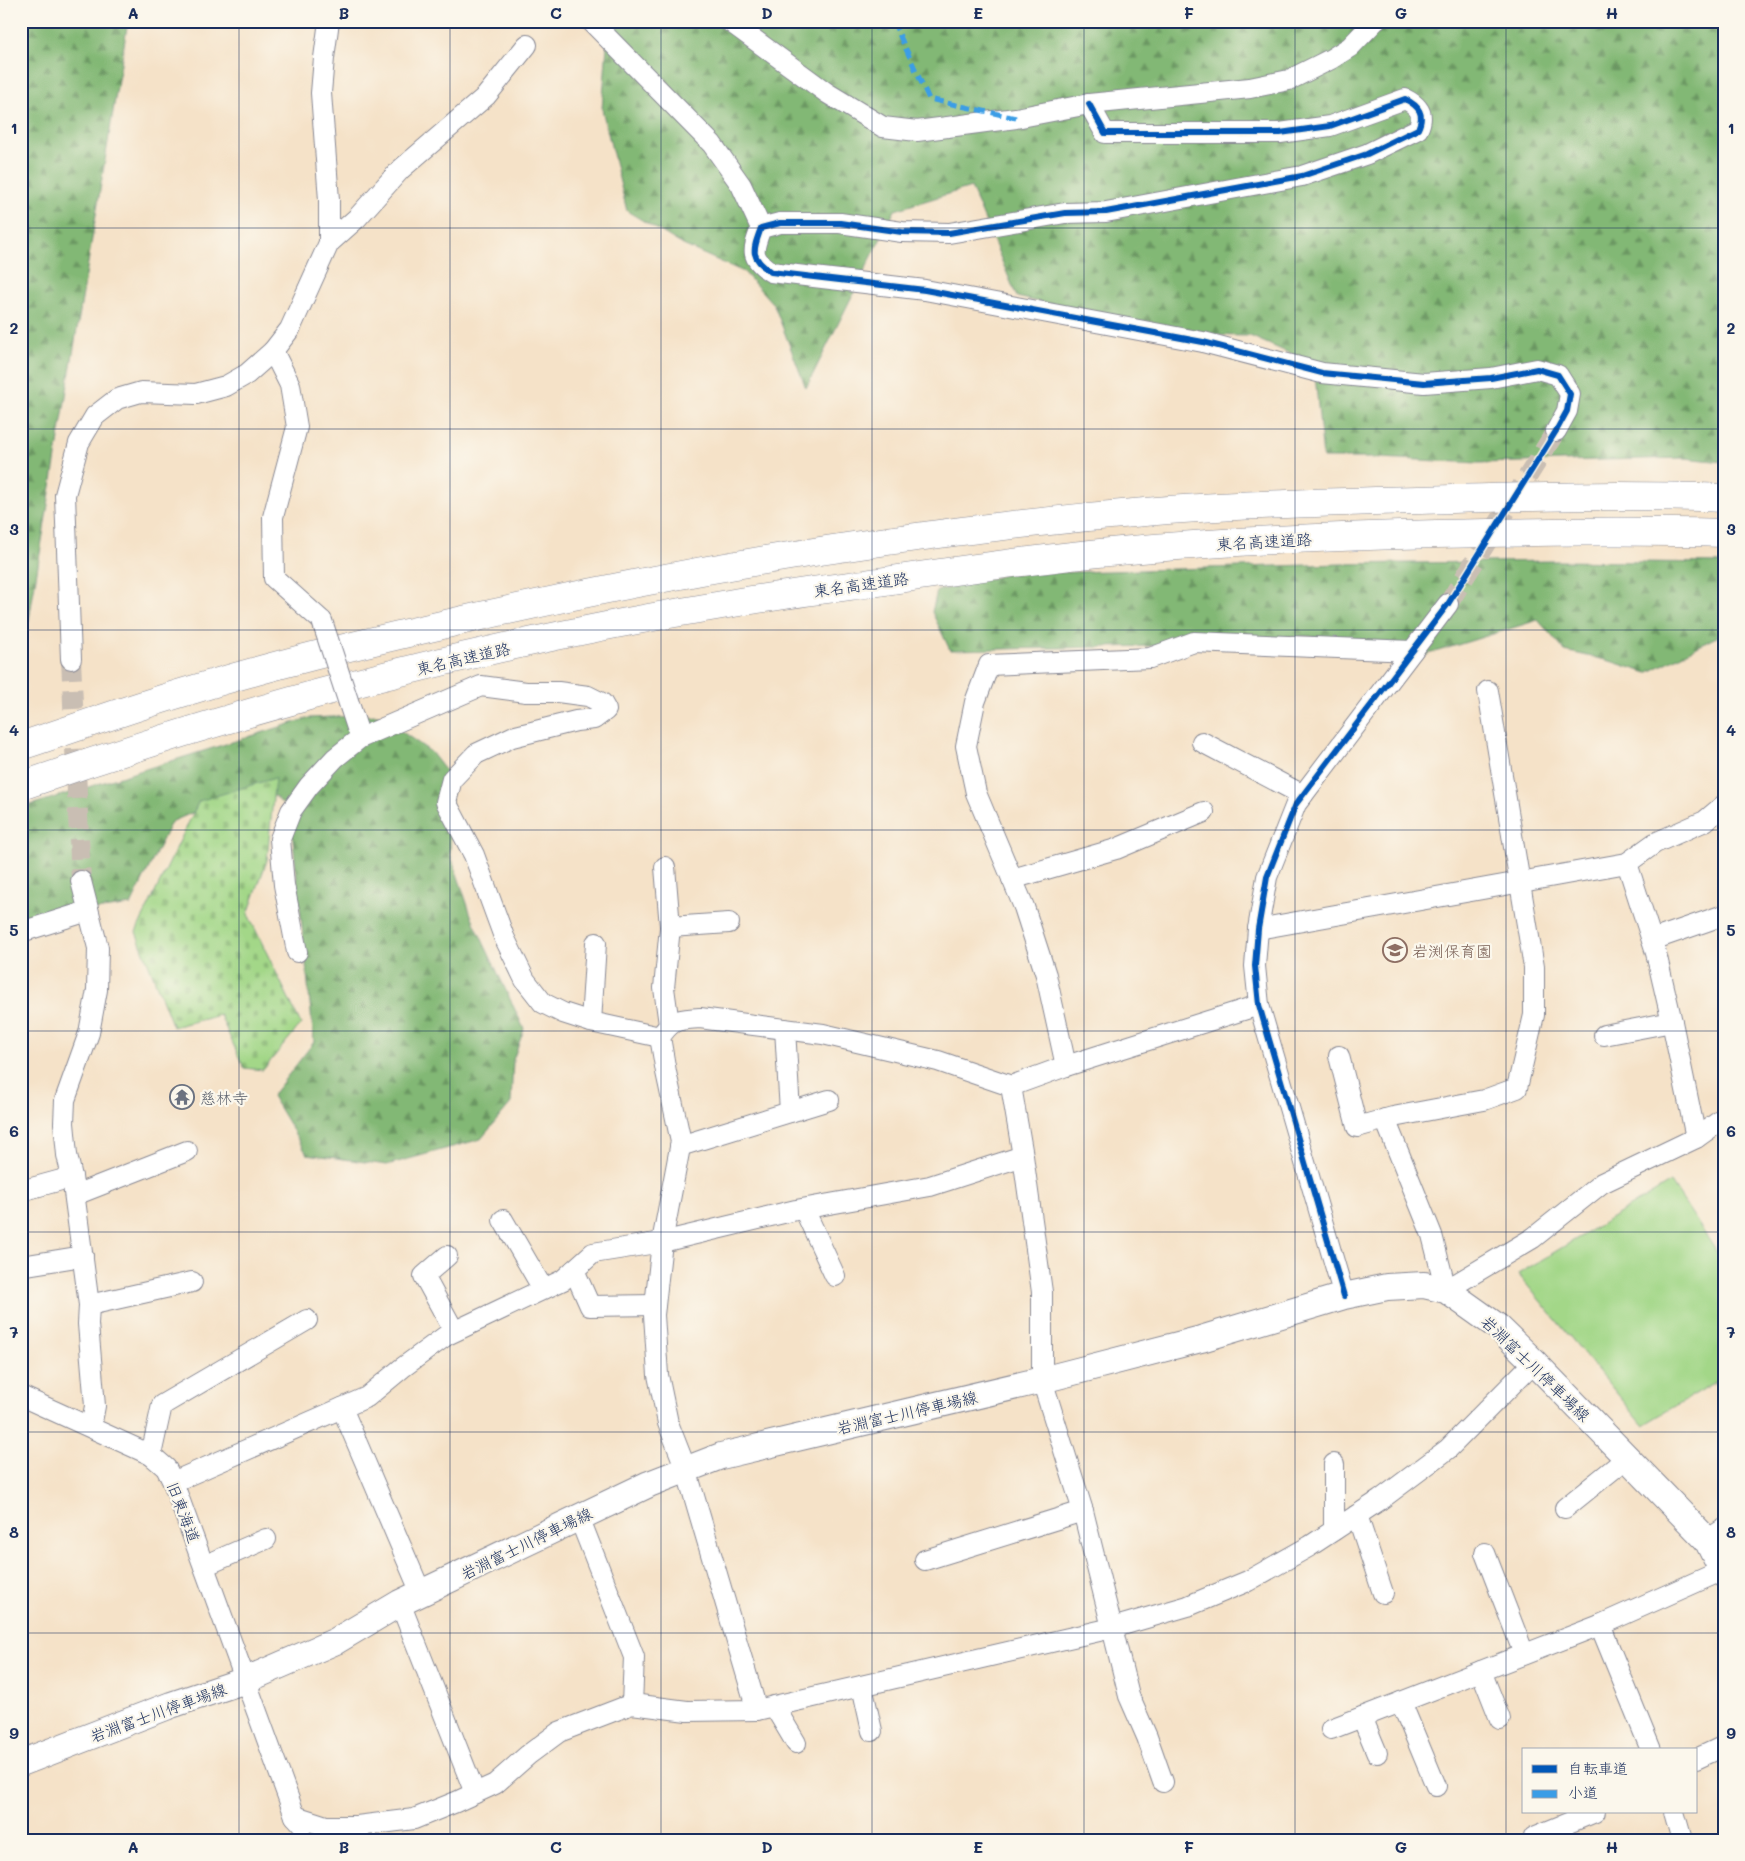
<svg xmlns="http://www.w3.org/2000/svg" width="1745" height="1861" viewBox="0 0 1745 1861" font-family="Mali,'Klee One',sans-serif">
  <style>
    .green { fill: #a3d788; stroke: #5f8373 }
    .forest { fill: url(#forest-firs); stroke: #4e7469 }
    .cemetery { fill: url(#cemetery-stones); stroke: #5f8373 }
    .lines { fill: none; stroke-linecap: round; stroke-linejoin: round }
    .minor-tunnel { stroke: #c9beb3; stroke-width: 20; stroke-dasharray: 20 10; stroke-linecap: butt }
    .minor-casing { stroke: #888893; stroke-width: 22 }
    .major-casing { stroke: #888893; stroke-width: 28 }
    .highway-casing { stroke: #888893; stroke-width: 29 }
    .minor { stroke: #fff; stroke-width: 20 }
    .major { stroke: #fff; stroke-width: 26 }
    .highway { stroke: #fff; stroke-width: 28 }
    .minor-bridge-casing { stroke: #888893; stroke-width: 22; stroke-linecap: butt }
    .minor-bridge { stroke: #fff; stroke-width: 20 }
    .quiet { stroke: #3b9de6; stroke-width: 5; stroke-dasharray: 10 5; stroke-linecap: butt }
    .cycleway-casing { stroke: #fbf7ec; stroke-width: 9 }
    .cycleway { stroke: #0057b8; stroke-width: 6 }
    .grid { fill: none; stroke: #1b2f5e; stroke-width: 1; stroke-opacity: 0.55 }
    .labels { text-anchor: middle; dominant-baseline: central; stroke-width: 4.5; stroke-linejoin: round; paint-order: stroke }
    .street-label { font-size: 16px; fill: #1b2f5e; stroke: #fbf7ec }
    .education-label { font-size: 16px; fill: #785e54; stroke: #fbf7ec; text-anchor: start }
    .worship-label { font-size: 16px; fill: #5b616d; stroke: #fbf7ec; text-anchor: start }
    .neatline { fill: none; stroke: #1b2f5e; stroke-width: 2 }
    .grid-label { font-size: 16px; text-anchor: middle; font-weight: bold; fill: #1b2f5e }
  </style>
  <defs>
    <pattern id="forest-firs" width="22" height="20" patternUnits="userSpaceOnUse" patternTransform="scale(1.25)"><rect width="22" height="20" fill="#82b874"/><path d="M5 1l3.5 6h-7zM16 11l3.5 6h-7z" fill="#6a9662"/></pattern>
    <pattern id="cemetery-stones" width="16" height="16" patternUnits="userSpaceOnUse" patternTransform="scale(1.25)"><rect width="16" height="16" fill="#a3d788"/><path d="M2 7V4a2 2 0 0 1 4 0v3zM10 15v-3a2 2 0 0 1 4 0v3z" fill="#8cb978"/></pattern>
  </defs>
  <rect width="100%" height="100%" fill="#fbf7ec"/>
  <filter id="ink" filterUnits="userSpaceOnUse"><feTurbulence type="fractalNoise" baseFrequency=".02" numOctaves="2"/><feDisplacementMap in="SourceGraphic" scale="10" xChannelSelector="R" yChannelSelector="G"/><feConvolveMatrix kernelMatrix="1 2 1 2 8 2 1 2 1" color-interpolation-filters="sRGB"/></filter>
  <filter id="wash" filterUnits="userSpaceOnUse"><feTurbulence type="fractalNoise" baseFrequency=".0096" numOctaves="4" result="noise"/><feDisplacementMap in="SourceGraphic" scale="20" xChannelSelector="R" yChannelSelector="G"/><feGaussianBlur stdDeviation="1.12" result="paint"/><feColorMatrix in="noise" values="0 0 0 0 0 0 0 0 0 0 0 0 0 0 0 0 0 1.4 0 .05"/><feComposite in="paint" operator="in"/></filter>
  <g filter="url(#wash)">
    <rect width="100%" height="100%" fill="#f5e2c8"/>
    <!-- green -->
    <path class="green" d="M 1671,1182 L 1724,1263 L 1724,1377 L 1643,1425 L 1518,1274 Z"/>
    <!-- forest -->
    <g class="forest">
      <path d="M 21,21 L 128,21 L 21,668 Z"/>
      <path d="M 609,21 L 1724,21 L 1724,462 L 1684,458 L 1478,463 L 1380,458 L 1323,458 L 1314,364 L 1250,336 L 1188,335 L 1017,297 L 971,187 L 895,210 L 806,388 L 774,305 L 744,272 L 683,245 L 627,211 L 602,109 Z"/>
      <path d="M 1555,561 L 1724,563 L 1724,633 L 1647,673 L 1610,661 L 1565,651 L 1538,620 L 1422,656 L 1308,636 L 1152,646 L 950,650 L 932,612 L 937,591 L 1009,574 L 1341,564 Z"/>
      <path d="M 378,715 L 431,752 L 452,779 L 450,853 L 472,918 L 524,1029 L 513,1060 L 511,1103 L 481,1139 L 387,1165 L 307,1154 L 272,1096 L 314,1042 L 290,811 L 261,783 L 171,822 L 131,905 L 88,911 L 21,932 L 21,808 L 309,718 Z"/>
    </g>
    <!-- cemetery -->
    <path class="cemetery" d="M 275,778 L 267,860 L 248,914 L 301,1024 L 263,1070 L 244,1068 L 220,1015 L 173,1027 L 136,932 L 199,801 Z"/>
  </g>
  <g filter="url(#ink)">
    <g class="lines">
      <!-- minor-tunnel -->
      <g class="minor-tunnel">
        <path d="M 1448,604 L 1556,431"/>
        <path d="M 71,659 L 81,881"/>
      </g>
      <defs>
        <g id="minor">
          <path d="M 591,21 L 712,144 L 741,185 L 761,228"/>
          <path d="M 729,21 L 827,93 L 883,127 L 917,131 L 1016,118 L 1089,104 L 1250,88 L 1289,80 L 1331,59 L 1350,47 L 1375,21"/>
          <path d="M 1089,104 L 1105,133 L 1280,133 L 1330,126 L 1405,99 C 1419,106 1425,114 1418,129 L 1367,154 L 1302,176 L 1106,212 L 1065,213 L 949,233 L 902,232 L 840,223 L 780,223 L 761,228 C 753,250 749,257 771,272 L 925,290 L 1203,342 L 1322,373 L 1424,383 L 1491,378 L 1537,369 L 1558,375 L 1570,394 L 1567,411 L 1556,431"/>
          <path d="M 329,243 L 357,218 L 400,170 L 486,96 L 527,45"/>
          <path d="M 273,351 L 290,385 L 297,427 L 273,517 L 274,578 L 322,621"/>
          <path d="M 71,659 L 65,495 L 79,443 L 95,416 L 117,399 L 141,392 L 196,394 L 226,386 L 247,374 L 273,351 L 290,329 L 329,243 L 329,200 L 321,93 L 324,58 L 329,21"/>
          <path d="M 1202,742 L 1303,795"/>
          <path d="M 1627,863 L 1656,953 L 1672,1022 L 1696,1138"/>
          <path d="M 665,867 L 670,927 L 664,988 L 669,1024"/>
          <path d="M 1012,879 L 1116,849 L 1204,812"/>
          <path d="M 81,881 L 98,948 L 97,990 L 89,1033 L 65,1100 L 64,1123 L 67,1155 L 72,1177 L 89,1305 L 88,1324 L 95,1406 L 91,1427"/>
          <path d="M 670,927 L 729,923"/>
          <path d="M 1258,929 L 1627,863 L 1655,843 L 1705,821 L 1724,805"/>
          <path d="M 21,932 L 88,911"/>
          <path d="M 1652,940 L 1724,915"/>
          <path d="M 297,952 L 284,885 L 280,839 L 291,811 L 309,786 L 335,758 L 360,738 L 481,686 L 526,692 L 558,692 L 588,696 L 602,703 L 606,710 L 594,719 L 576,721 L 512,737 L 476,754 L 452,779 L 446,802 L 474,855 L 504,937 L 525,980 L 543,1003 L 563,1013 L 591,1022 L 660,1037"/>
          <path d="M 591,1022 L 596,943"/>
          <path d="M 785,1029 L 790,1112"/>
          <path d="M 1604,1035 L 1672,1022"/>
          <path d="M 1339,1056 L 1357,1127 L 1393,1117 L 1484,1100 L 1517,1088 L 1534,1015 L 1534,967 L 1488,691"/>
          <path d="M 1066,1066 L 1046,975 L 1024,907 L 976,793 L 966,746 L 975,702 L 989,665 L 1150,658 L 1194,642 L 1412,651"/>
          <path d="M 1011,1086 L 1023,1156 L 1042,1292 L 1042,1380 L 1083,1511 L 1129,1696 L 1147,1737 L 1163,1782"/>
          <path d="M 1385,1119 L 1432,1235 L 1446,1290 L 1533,1238 L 1602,1183 L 1696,1138 L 1724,1118"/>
          <path d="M 680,1146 L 829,1100"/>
          <path d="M 21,1191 L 72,1177"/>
          <path d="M 75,1195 L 187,1151"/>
          <path d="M 804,1209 L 835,1276"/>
          <path d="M 503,1220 L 543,1289"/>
          <path d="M 447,1256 L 424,1276 L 454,1331"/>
          <path d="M 21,1266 L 83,1256"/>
          <path d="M 574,1270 L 590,1306 L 655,1305"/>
          <path d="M 1344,1296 L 1259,1005 L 1255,966 L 1258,929 L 1267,877 L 1296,804 L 1448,604"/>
          <path d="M 89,1305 L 192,1282"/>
          <path d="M 21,1396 L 151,1455 L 166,1468 L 173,1482 L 295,1816 L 303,1825"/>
          <path d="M 342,1408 L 421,1593"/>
          <path d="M 151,1455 L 162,1405 L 307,1320"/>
          <path d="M 1334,1464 L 1334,1530"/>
          <path d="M 173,1482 L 367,1397 L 402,1368 L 447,1335 L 563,1280 L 593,1253 L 662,1242 L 796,1210 L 930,1186 L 1023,1156"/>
          <path d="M 1565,1508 L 1627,1458"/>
          <path d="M 1357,1515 L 1383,1593"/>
          <path d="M 579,1517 L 634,1657 L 632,1704"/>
          <path d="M 1707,1540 L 1724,1529"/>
          <path d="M 1485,1553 L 1524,1654"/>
          <path d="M 925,1560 L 1083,1511"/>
          <path d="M 204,1566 L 266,1539"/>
          <path d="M 400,1603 L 475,1793"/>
          <path d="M 1600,1625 L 1651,1750"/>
          <path d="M 1481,1671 L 1500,1719"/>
          <path d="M 862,1686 L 872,1731"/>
          <path d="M 1401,1702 L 1436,1786"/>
          <path d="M 774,1706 L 796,1743"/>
          <path d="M 757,1710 L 686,1469 L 668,1423 L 658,1375 L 654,1315 L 662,1242 L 681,1142 L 666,1072 L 660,1037 C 673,1018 678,1020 700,1018 L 823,1034 L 938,1061 L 1011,1086 L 1066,1066 L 1259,1005"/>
          <path d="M 1362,1717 L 1377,1753"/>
          <path d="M 1331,1729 L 1600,1625 L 1721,1571"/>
          <path d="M 1696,1759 L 1724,1746"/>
          <path d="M 1674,1812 L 1682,1840"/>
          <path d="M 295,1816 L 326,1826 L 357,1826 L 414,1819 L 456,1802 L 495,1784 L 528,1755 L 559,1732 L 632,1704 L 687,1711 L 757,1710 L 1112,1628 L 1188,1606 L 1248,1581 L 1310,1546 L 1380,1500 L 1448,1449 L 1534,1362"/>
          <path d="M 1534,1837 L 1595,1812"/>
        </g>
        <path id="major" d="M 21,1763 L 171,1705 L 246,1680 L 336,1641 L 400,1603 L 649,1484 L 721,1456 L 1042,1380 L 1201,1339 L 1344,1296 L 1387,1287 L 1424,1285 L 1446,1290 L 1498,1327 L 1534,1362 L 1707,1540 L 1724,1574"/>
        <g id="highway">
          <path d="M 21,746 C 79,727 136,706 195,689 C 289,660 385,638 481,616 C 707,565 937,528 1168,510 C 1251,504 1336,502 1420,500 C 1521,497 1622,494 1724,498"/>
          <path d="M 21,786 C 250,706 489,643 728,604 C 773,596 820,590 865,584 C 926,575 986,566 1046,559 C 1176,543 1307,537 1437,534 C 1532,532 1628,530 1724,533"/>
        </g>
      </defs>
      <!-- minor casing -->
      <use href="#minor" class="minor-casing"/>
      <!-- major casing -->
      <use href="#major" class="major-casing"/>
      <!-- highway casing -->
      <use href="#highway" class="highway-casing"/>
      <!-- minor -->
      <use href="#minor" class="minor"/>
      <!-- major -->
      <use href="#major" class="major"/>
      <!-- highway -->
      <use href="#highway" class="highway"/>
      <defs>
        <path id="minor-bridge" d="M 322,621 L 357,728"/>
      </defs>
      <!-- minor-bridge casing -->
      <use href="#minor-bridge" class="minor-bridge-casing"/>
      <!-- minor-bridge -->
      <use href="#minor-bridge" class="minor-bridge"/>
      <!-- quiet -->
      <path class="quiet" d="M 893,21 L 929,99 L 1016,118"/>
      <defs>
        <path id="cycleway" d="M 1089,104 L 1105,133 L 1280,133 L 1330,126 L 1405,99 C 1419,106 1425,114 1418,129 L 1367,154 L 1302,176 L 1106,212 L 1065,213 L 949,233 L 902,232 L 840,223 L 780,223 L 761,228 C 753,250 749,257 771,272 L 925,290 L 1203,342 L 1322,373 L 1424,383 L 1491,378 L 1537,369 L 1558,375 L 1570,394 L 1567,411 L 1556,431 L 1448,604 L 1296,804 L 1267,877 L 1258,929 L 1255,966 L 1259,1005 L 1344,1296"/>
      </defs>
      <!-- cycleway casing -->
      <use href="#cycleway" class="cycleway-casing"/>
      <!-- cycleway -->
      <use href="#cycleway" class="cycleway"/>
    </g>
  </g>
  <!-- grid -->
  <path class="grid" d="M 239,21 L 239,1840M 450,21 L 450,1840M 661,21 L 661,1840M 872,21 L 872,1840M 1084,21 L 1084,1840M 1295,21 L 1295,1840M 1506,21 L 1506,1840M 21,228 L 1724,228M 21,429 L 1724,429M 21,630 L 1724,630M 21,830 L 1724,830M 21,1031 L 1724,1031M 21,1232 L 1724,1232M 21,1432 L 1724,1432M 21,1633 L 1724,1633"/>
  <!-- icons -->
  <defs>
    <symbol id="school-ring" viewBox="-11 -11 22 22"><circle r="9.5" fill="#fbf7ec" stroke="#8d6e63" stroke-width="1.5"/><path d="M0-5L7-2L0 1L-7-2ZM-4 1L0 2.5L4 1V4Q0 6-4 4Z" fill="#8d6e63"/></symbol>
    <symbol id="temple-ring" viewBox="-11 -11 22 22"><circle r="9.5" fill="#fbf7ec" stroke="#6b7280" stroke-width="1.5"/><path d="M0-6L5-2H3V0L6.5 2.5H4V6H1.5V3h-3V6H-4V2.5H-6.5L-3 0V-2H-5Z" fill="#6b7280"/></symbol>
  </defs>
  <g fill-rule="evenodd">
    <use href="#school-ring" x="1381" y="936" width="28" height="28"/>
    <use href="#temple-ring" x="168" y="1083" width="28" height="28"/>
  </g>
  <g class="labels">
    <!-- street labels -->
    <g class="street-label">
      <text transform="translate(1264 541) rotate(-3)">東名高速道路</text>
      <text transform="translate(861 584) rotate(-8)">東名高速道路</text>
      <text transform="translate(463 658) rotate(-13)">東名高速道路</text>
      <text transform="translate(1536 1368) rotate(44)">岩淵富士川停車場線</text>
      <text transform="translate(907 1412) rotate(-13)">岩淵富士川停車場線</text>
      <text transform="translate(184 1512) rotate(69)">旧東海道</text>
      <text transform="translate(526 1543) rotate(-26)">岩淵富士川停車場線</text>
      <text transform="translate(158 1712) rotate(-20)">岩淵富士川停車場線</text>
    </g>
    <!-- education labels -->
    <g class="education-label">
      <text x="1412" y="950">岩渕保育園</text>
    </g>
    <!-- worship labels -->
    <g class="worship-label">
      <text x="200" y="1097">慈林寺</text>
    </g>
  </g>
  <!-- margin -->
  <rect width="1745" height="1861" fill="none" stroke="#fbf7ec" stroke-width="55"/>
  <!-- legend -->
  <rect x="1522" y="1748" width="175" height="65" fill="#fbf7ec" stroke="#a1a7b3"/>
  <rect x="1532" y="1765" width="25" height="8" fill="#0057b8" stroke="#a1a7b3"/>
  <text x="1568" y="1774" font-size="15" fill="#1b2f5e">自転車道</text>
  <rect x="1532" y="1790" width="25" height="8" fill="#3b9de6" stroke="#a1a7b3"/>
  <text x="1568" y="1798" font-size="15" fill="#1b2f5e">小道</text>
  <rect x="28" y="28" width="1690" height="1806" class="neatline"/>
  <g class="grid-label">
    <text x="133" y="19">A</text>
    <text x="344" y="19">B</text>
    <text x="556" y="19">C</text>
    <text x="767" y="19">D</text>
    <text x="978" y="19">E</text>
    <text x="1189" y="19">F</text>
    <text x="1401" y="19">G</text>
    <text x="1612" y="19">H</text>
    <text x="14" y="134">1</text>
    <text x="1731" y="134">1</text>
    <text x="14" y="334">2</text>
    <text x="1731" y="334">2</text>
    <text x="14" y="535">3</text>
    <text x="1731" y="535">3</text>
    <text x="14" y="736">4</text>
    <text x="1731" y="736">4</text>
    <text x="14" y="936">5</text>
    <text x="1731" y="936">5</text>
    <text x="14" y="1137">6</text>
    <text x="1731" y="1137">6</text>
    <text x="14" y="1338">7</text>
    <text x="1731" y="1338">7</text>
    <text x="14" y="1538">8</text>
    <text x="1731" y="1538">8</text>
    <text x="14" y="1739">9</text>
    <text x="1731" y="1739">9</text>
    <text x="133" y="1853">A</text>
    <text x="344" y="1853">B</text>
    <text x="556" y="1853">C</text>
    <text x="767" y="1853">D</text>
    <text x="978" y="1853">E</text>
    <text x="1189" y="1853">F</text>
    <text x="1401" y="1853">G</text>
    <text x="1612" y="1853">H</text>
  </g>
</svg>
